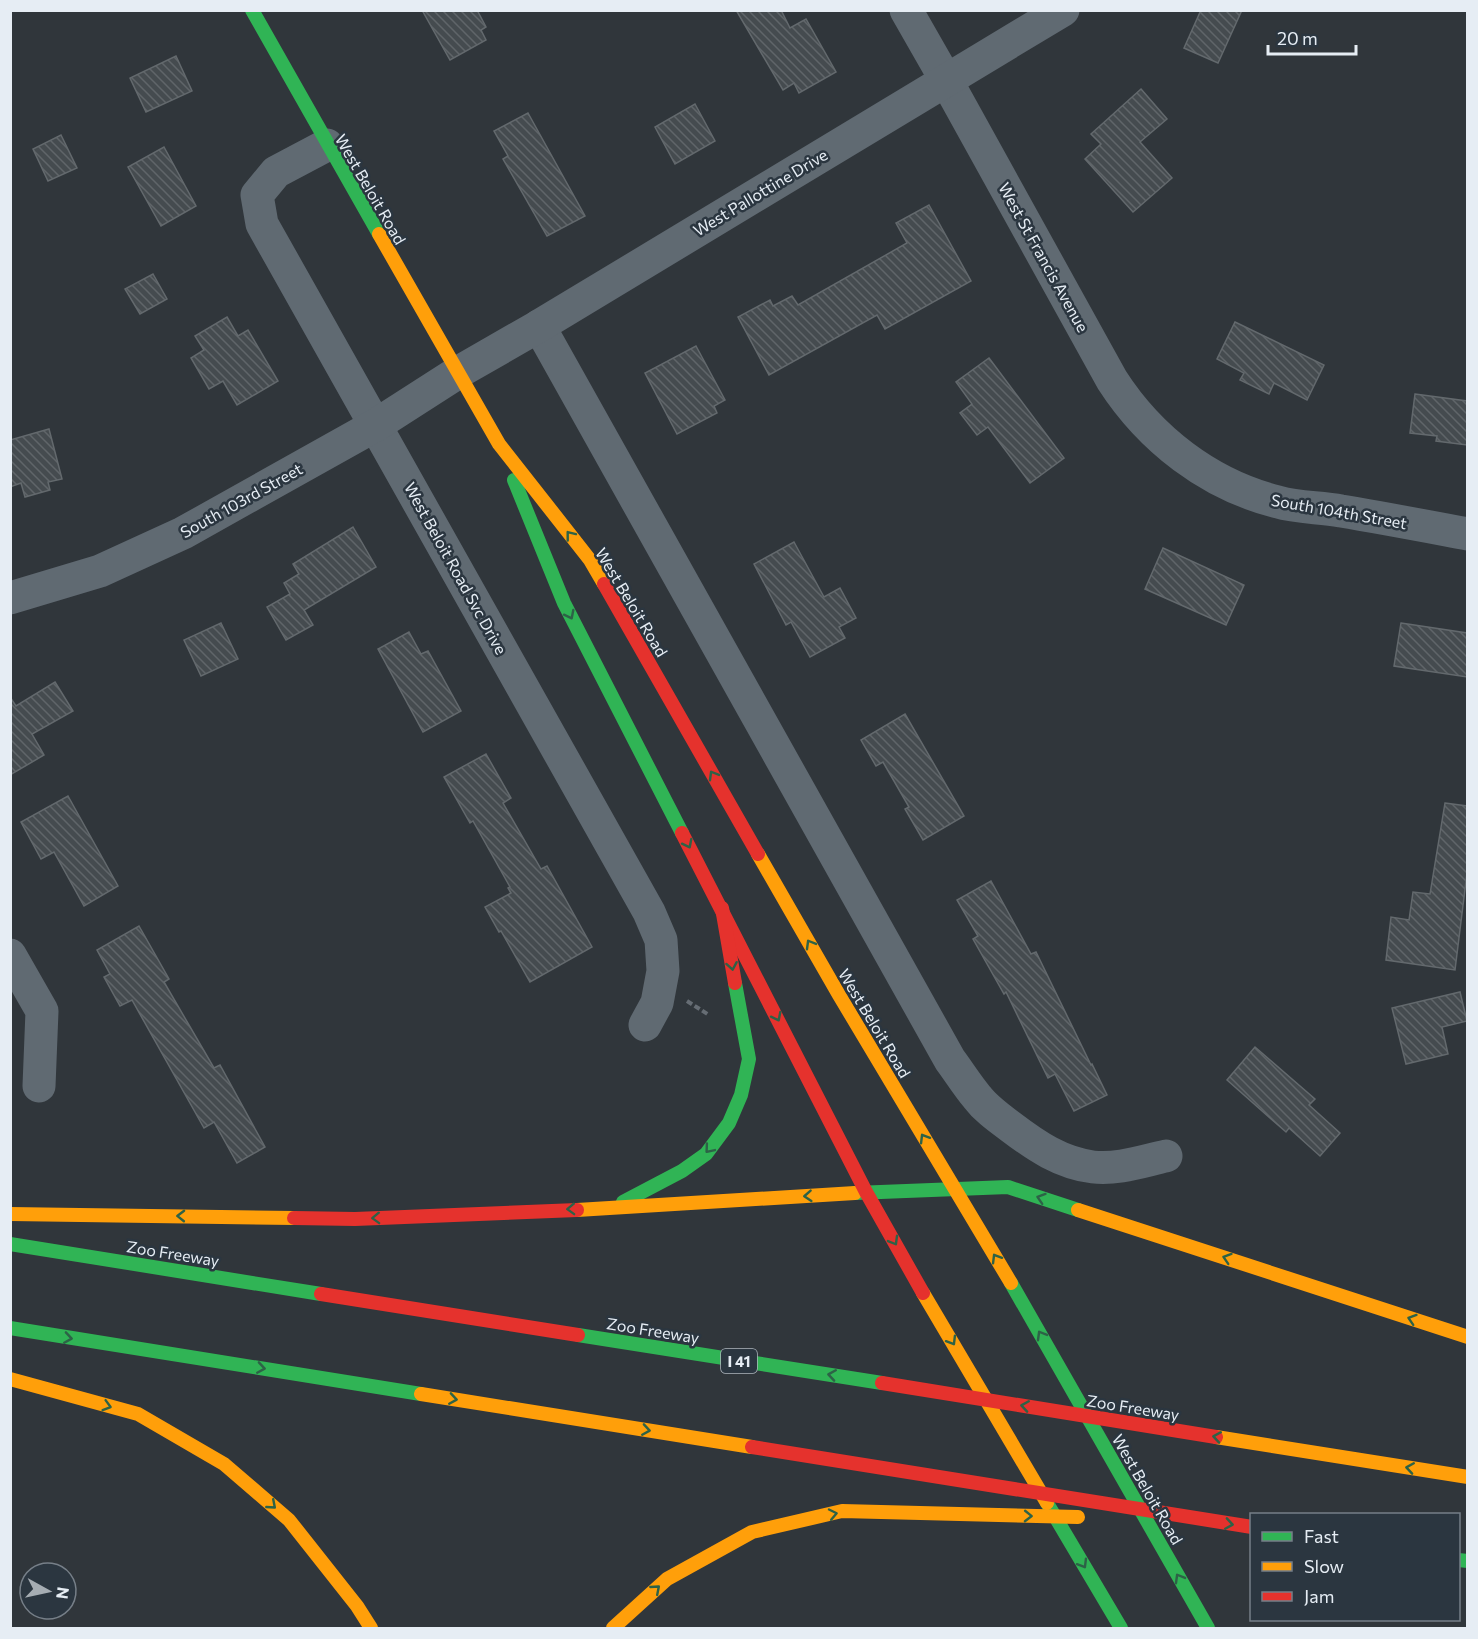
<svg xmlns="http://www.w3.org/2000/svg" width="1478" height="1639" viewBox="0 0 1478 1639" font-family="Commissioner,sans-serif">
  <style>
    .building { fill: url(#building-back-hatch); stroke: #63696d; stroke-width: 1.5 }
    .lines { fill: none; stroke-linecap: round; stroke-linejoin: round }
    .path { stroke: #666d74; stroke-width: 4; stroke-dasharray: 6 3; stroke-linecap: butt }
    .street { stroke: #606a72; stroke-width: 33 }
    .fast { stroke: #30b455; stroke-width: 14 }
    .slow { stroke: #ff9f0a; stroke-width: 14 }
    .jam { stroke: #e5322d; stroke-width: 14 }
    .oneway { stroke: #2d6247 }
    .labels { text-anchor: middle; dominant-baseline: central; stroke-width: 5; stroke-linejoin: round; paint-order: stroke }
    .shield { fill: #2b3640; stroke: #aeb6be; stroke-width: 1.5 }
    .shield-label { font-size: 15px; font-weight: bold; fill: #e6edf4 }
    .street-label { font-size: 16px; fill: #e6edf4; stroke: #2b3640 }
  </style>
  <defs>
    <pattern id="building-back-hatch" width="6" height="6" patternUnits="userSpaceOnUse" patternTransform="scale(1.5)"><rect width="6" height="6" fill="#454b4f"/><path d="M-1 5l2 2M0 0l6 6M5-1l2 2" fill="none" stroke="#606569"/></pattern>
  </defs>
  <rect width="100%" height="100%" fill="#30363b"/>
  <!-- building -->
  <g class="building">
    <path d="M 422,10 L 477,10 L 486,27 L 481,30 L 486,40 L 450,60 Z"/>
    <path d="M 736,10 L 781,10 L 790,28 L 806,19 L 836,72 L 799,93 L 794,83 L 783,90 Z"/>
    <path d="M 1201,10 L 1242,10 L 1218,63 L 1184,48 Z"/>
    <path d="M 176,56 L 192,91 L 146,112 L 130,78 Z"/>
    <path d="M 1141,89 L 1167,119 L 1140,142 L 1172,178 L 1133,212 L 1085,159 L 1101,144 L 1091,134 Z"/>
    <path d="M 695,104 L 715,141 L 675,164 L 655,127 Z"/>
    <path d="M 528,113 L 585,216 L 547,236 L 503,159 L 508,156 L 494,131 Z"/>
    <path d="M 61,135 L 77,168 L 48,181 L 33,149 Z"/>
    <path d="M 164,147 L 196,206 L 161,226 L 128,167 Z"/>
    <path d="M 929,205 L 971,281 L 885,329 L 877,315 L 769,375 L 738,317 L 770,300 L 773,306 L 792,296 L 798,305 L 907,243 L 896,223 Z"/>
    <path d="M 153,274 L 167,299 L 140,314 L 125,289 Z"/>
    <path d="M 227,317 L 238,336 L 248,330 L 278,381 L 237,405 L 223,381 L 209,389 L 191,358 L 204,350 L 195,336 Z"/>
    <path d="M 1235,322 L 1324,365 L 1307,400 L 1274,383 L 1269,394 L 1240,380 L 1244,373 L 1217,359 Z"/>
    <path d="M 696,346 L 725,400 L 714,406 L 717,413 L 677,434 L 645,373 Z"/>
    <path d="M 989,358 L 1064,458 L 1030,483 L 988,427 L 977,435 L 960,413 L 972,404 L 956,382 Z"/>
    <path d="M 1415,394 L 1467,401 L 1467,445 L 1436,441 L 1437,436 L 1410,433 Z"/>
    <path d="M 49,429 L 62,479 L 48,482 L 50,490 L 25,497 L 21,483 L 10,487 L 10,440 Z"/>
    <path d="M 353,527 L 376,567 L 304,610 L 313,625 L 286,640 L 267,607 L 290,594 L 284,583 L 299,574 L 293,564 Z"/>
    <path d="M 794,542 L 824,597 L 840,588 L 856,618 L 839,627 L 845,638 L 810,657 L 791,622 L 786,625 L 754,564 Z"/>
    <path d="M 1163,548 L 1244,585 L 1226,625 L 1145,589 Z"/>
    <path d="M 221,623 L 238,659 L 201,676 L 184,640 Z"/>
    <path d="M 1401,623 L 1467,633 L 1467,677 L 1394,666 Z"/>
    <path d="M 409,632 L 421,654 L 428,651 L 461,711 L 423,732 L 378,649 Z"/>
    <path d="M 55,682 L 73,711 L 32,734 L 44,755 L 10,775 L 10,697 L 16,706 Z"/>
    <path d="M 905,714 L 964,816 L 923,840 L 905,809 L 909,807 L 883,762 L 876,766 L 861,740 Z"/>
    <path d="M 486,754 L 511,798 L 503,803 L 541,869 L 547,866 L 592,947 L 530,982 L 501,931 L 499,932 L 485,907 L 511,893 L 508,888 L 510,887 L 473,821 L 470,823 L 444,777 Z"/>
    <path d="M 68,796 L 118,886 L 84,906 L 54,852 L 41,859 L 21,822 Z"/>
    <path d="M 1445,803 L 1467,806 L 1467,873 L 1455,970 L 1386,960 L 1391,917 L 1409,920 L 1413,892 L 1430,894 Z"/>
    <path d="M 991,881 L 1031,954 L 1036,952 L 1091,1065 L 1092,1064 L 1107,1095 L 1074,1111 L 1055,1074 L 1048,1078 L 1006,992 L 1004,994 L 973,939 L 978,936 L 957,900 Z"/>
    <path d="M 139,926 L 169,979 L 164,982 L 214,1068 L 220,1065 L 265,1147 L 237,1163 L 214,1122 L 204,1128 L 132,1000 L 120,1006 L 104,977 L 110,974 L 97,950 Z"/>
    <path d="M 1460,992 L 1467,1021 L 1442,1027 L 1448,1054 L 1406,1064 L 1392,1008 Z"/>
    <path d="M 1255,1047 L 1315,1099 L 1309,1105 L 1340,1133 L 1320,1156 L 1289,1128 L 1286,1132 L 1227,1080 Z"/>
  </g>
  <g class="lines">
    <!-- path -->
    <path class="path" d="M 687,1001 L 709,1015"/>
    <!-- street -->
    <g class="street">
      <path d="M 906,10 L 946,80 L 1112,380 C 1150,439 1209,485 1278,502 C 1298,508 1320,507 1341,511 C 1383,518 1425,526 1468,534"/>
      <path d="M 327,145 L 276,172 L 257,195 L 262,224 L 649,912 L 661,940 L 663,971 L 657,1003 L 645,1025"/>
      <path d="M 539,326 L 950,1060 C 959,1072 967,1085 977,1097 C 986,1109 999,1118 1011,1127 C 1036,1146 1061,1163 1093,1167 C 1117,1170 1143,1161 1166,1156"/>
      <path d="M 10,598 L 100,571 L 183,533 L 376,425 L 457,373 L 539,326 L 1063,10"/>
      <path d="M 10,955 L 42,1011 L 39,1086"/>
    </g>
    <!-- fast -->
    <g class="fast">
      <path d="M 252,10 L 379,234"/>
      <path d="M 514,480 L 564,603 L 682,833"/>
      <path d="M 855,1193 L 1008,1187 L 1078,1210"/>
      <path d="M 623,1202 L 682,1171 L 706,1154 L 729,1123 L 741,1095 L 749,1059 L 735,983"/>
      <path d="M 10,1244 L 321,1294"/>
      <path d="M 1011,1283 L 1208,1628"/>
      <path d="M 10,1328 L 421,1394"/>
      <path d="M 578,1335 L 882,1383"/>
      <path d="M 1047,1503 L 1121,1628"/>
      <path d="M 1458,1560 L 1468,1561"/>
    </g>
    <!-- slow -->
    <g class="slow">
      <path d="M 379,234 L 499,444 L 590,560 L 604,584"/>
      <path d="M 758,854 L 839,995 L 1011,1283"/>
      <path d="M 577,1210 L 855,1193"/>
      <path d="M 1078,1210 L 1468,1337"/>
      <path d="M 10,1214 L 294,1218"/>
      <path d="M 923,1293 L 1047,1503"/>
      <path d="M 10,1379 L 138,1414 L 224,1464 L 289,1520 L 357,1606 L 371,1628"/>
      <path d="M 421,1394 L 752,1447"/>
      <path d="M 1216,1437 L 1468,1477"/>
      <path d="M 613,1628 L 667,1579 L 752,1532 L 842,1511 L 1078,1517"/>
    </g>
    <!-- jam -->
    <g class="jam">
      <path d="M 604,584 L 758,854"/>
      <path d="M 682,833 L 866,1192 L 923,1293"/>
      <path d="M 722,908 L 735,983"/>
      <path d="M 294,1218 L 355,1219 L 577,1210"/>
      <path d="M 321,1294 L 578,1335"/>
      <path d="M 882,1383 L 1216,1437"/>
      <path d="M 752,1447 L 1252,1527"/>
    </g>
  </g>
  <!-- one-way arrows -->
  <defs><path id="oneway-chevron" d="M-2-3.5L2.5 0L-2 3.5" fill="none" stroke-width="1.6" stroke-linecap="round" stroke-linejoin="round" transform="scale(1.5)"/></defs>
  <g class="oneway">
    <use href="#oneway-chevron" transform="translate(570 535) rotate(-128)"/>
    <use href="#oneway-chevron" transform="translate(570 615) rotate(63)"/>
    <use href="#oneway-chevron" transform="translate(713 775) rotate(-120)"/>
    <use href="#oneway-chevron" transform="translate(688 844) rotate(63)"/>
    <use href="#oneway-chevron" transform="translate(810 944) rotate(-120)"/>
    <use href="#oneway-chevron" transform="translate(732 966) rotate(80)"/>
    <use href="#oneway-chevron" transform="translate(777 1017) rotate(63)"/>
    <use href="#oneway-chevron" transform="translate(924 1138) rotate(-121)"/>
    <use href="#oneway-chevron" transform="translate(709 1149) rotate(130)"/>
    <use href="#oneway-chevron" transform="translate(808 1196) rotate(176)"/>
    <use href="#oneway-chevron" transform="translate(1041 1198) rotate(-162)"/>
    <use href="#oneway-chevron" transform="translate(571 1209) rotate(178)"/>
    <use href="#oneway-chevron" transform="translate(181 1216) rotate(-179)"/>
    <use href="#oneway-chevron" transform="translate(376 1218) rotate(178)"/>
    <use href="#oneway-chevron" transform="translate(894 1241) rotate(60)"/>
    <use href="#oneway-chevron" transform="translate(996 1258) rotate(-121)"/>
    <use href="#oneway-chevron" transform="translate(1227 1258) rotate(-162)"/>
    <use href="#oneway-chevron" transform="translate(1412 1319) rotate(-162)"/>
    <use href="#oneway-chevron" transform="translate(1041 1335) rotate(-120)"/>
    <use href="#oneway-chevron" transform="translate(68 1338) rotate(9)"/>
    <use href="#oneway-chevron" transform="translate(952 1341) rotate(59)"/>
    <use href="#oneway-chevron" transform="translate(261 1368) rotate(9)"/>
    <use href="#oneway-chevron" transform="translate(832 1375) rotate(-171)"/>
    <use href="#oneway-chevron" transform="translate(453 1399) rotate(9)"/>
    <use href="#oneway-chevron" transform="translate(107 1406) rotate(16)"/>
    <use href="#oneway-chevron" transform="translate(1025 1406) rotate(-171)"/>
    <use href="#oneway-chevron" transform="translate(646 1430) rotate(9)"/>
    <use href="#oneway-chevron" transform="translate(1217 1437) rotate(-171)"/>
    <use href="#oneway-chevron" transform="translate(1410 1468) rotate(-171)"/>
    <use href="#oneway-chevron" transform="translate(272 1505) rotate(41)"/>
    <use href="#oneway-chevron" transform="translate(833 1514) rotate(-12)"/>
    <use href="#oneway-chevron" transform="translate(1028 1516) rotate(1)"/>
    <use href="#oneway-chevron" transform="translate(1229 1524) rotate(9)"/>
    <use href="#oneway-chevron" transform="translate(1083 1564) rotate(59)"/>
    <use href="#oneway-chevron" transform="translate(1179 1578) rotate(-120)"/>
    <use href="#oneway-chevron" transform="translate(656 1589) rotate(-41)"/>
  </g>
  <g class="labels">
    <!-- shield labels -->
    <rect class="shield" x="721" y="1349" width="36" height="24" rx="4.5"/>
    <g class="shield-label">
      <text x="739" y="1361">I 41</text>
    </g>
    <!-- street labels -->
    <g class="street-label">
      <text transform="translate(371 189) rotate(60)">West Beloit Road</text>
      <text transform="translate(760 192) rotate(-31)">West Pallottine Drive</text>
      <text transform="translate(1044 257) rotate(61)">West St Francis Avenue</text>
      <text transform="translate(241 500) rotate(-29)">South 103rd Street</text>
      <text transform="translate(1339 511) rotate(10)">South 104th Street</text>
      <text transform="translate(456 568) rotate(61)">West Beloit Road Svc Drive</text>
      <text transform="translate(632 602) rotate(59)">West Beloit Road</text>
      <text transform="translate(875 1023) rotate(59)">West Beloit Road</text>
      <text transform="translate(173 1253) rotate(9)">Zoo Freeway</text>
      <text transform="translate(653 1330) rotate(9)">Zoo Freeway</text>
      <text transform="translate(1133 1407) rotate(9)">Zoo Freeway</text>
      <text transform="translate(1148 1489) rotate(60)">West Beloit Road</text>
    </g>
  </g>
  <!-- border -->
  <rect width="1478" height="1639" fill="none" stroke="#e6edf4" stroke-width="24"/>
  <!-- legend -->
  <rect x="1250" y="1513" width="210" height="108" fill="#2b3640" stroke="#767f88" stroke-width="1.5"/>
  <rect x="1262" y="1532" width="30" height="9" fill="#30b455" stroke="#767f88" stroke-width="1.5"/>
  <text x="1304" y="1543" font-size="18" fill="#e6edf4">Fast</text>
  <rect x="1262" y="1562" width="30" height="9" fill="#ff9f0a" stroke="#767f88" stroke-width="1.5"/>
  <text x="1304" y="1573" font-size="18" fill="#e6edf4">Slow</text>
  <rect x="1262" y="1592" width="30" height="9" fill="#e5322d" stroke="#767f88" stroke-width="1.5"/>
  <text x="1304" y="1603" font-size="18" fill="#e6edf4">Jam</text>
  <!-- north arrow -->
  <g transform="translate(48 1591) rotate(98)"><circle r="28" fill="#2b3640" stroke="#767f88" stroke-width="1.5"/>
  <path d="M0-4.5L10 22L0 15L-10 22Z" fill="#a6adb3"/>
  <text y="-9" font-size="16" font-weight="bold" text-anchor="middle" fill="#e6edf4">N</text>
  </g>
  <!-- scale -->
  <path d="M1268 45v9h88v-9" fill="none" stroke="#e6edf4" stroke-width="3"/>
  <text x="1277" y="45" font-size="18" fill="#e6edf4" stroke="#2b3640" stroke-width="4.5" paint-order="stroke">20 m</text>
</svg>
